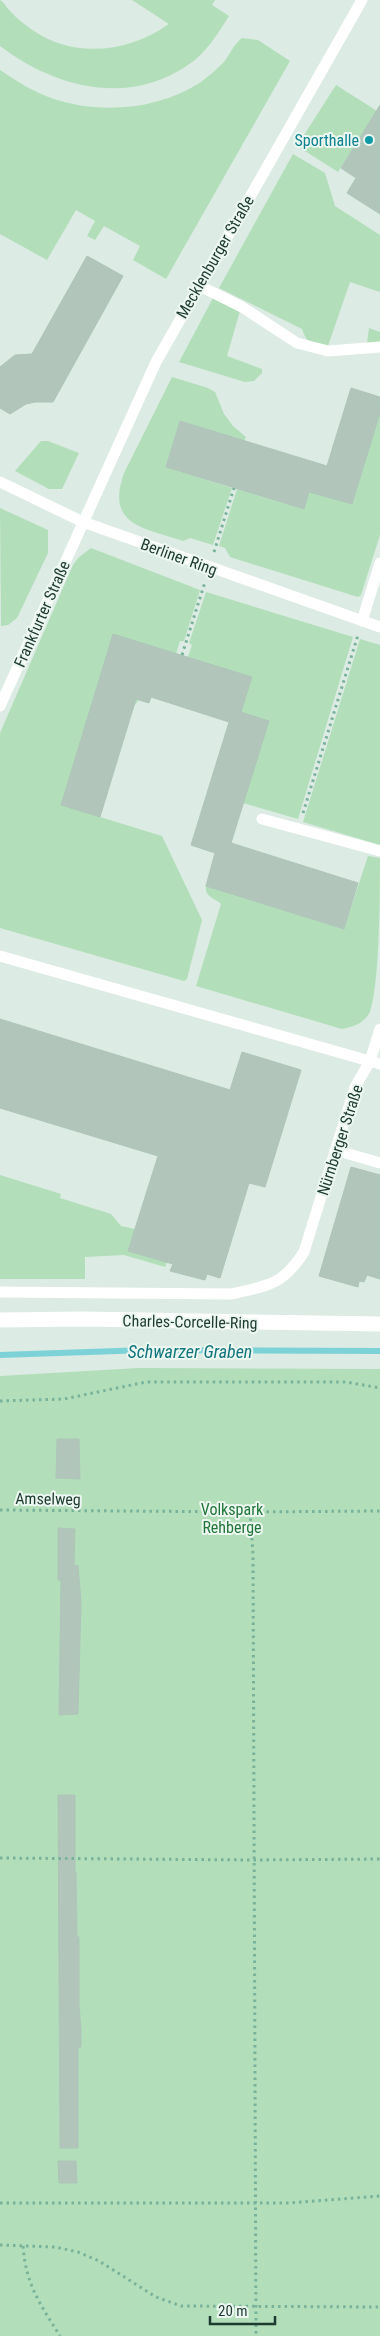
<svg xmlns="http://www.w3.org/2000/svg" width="380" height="2336" viewBox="0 0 380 2336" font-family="'Roboto Condensed',sans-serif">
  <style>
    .green { fill: #b2dfba }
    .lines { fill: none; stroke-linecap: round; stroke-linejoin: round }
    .stream { stroke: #7dd2d7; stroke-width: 6 }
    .building { fill: #b2c5bb; stroke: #aec5b9 }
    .path { stroke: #79b29a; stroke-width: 3; stroke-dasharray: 2.5 4; stroke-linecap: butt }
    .lane { stroke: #fff; stroke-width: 11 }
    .street { stroke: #fff; stroke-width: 15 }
    .culture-dot { fill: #0f9aa8; stroke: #edf7f1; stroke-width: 2 }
    .labels { text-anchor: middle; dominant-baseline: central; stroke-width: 4; stroke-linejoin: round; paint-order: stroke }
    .culture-label { font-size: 16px; fill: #0d838f; stroke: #edf7f1; text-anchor: end }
    .street-label { font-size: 16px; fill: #1d3b30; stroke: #edf7f1 }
    .park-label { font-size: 16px; fill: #23763b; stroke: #edf7f1 }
    .water-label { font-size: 18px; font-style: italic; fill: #11757c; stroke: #edf7f1 }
  </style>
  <rect width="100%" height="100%" fill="#dcebe3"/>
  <!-- green -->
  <g class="green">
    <path d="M 0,0 C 4,2 6,7 10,11 C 16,18 24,24 31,29 C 72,59 129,53 169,24 L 132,0 L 215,0 L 212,5 L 229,16 C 217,35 206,53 188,65 C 127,107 54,87 0,46 Z"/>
    <path d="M 242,38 L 258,40 L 290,61 L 166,279 L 133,260 L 140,246 L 104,226 L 95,240 L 87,236 L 95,221 L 76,210 L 47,260 L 0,234 L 0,70 C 13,78 25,87 39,93 C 89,116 155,112 201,82 C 209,76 217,69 224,62 C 230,54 234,44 242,38 Z"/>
    <path d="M 336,85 L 377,111 L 338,172 L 297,146 Z"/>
    <path d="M 293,154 L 325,173 L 335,206 L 380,235 L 380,292 L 350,282 L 328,346 C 312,344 308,346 302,329 L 219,288 Z"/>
    <path d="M 213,298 L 240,311 L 227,356 L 262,369 L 262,373 L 254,381 L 245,382 L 179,362 Z"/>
    <path d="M 369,328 L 380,332 L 380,342 L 367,343 Z"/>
    <path d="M 172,377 L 208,388 L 215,392 L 224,414 L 233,426 L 246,437 L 244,441 L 180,421 L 166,467 L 232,488 L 213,545 L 190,538 L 183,541 C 145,528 105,526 124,473 Z"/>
    <path d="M 380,413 L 380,535 L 361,595 L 358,597 L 230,557 L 225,548 L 219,546 L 237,489 L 303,509 L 309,492 L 352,504 Z"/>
    <path d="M 41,441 L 48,441 L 79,453 L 62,489 L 49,489 L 15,471 Z"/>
    <path d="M 0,508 L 48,530 L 48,553 L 17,618 L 8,625 L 1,626 Z"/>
    <path d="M 91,548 L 200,590 L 184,641 L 180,641 L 176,654 L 134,706 L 95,694 L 61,805 L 162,836 L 202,920 L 187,979 L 184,981 L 0,928 L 0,733 L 73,565 L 78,558 Z"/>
    <path d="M 206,592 L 353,637 L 298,819 L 243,803 L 269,721 L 241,712 L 252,677 L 188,657 L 192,645 L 189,643 Z"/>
    <path d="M 360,639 L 380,645 L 380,845 L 303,822 Z"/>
    <path d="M 368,856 L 380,858 C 380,895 380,982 370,1012 C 364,1023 354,1027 342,1029 L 196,986 L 221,904 C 215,898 204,897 206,886 L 344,929 Z"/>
    <path d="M 0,1175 L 61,1194 L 60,1198 L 111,1214 L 121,1226 L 135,1229 L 167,1262 L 165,1267 L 124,1255 L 85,1257 L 85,1279 L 0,1279 Z"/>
    <path d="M 138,1368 L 380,1369 L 380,2336 L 0,2336 L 0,1376 Z"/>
  </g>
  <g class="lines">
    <!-- stream -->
    <path class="stream" d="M 0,1355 L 147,1350 L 380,1351"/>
  </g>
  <!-- building -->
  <g class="building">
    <path d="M 380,105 L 380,214 L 347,193 L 356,178 L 341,168 Z"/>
    <path d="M 87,256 L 123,276 L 53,402 L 35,402 L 26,404 L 10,414 L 0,408 L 0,367 L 15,355 L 32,354 Z"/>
    <path d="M 351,388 L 380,397 L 380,413 L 352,504 L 309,492 L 304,509 L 166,467 L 180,421 L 327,466 Z"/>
    <path d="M 113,634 L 252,677 L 241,712 L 269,721 L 231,843 L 358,883 L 344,929 L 206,886 L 215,853 L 191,845 L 229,722 L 151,697 L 149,703 L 136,699 L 100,817 L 61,805 Z"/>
    <path d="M 0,1019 L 230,1090 L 242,1052 L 301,1070 L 265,1187 L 249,1183 L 220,1278 L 207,1274 L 205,1280 L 170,1271 L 173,1264 L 128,1251 L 158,1156 L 0,1108 Z"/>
    <path d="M 351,1167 L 380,1175 L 380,1279 L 367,1275 L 364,1282 L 359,1281 L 358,1287 L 319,1276 Z"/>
    <path d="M 57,1439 L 79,1439 L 80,1479 L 56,1478 Z"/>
    <path d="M 58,1528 L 75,1529 L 74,1566 L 78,1565 L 81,1602 L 78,1714 L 59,1715 L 61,1580 L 58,1580 Z"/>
    <path d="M 58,1795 L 75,1795 L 75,1872 L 76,1872 L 77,1937 L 79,1937 L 79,2005 L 81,2030 L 81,2047 L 78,2047 L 78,2148 L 60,2148 Z"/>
    <path d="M 58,2161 L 76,2161 L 77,2183 L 59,2183 Z"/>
  </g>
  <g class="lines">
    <!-- path -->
    <g class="path">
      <path d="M 214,552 L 234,488"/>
      <path d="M 182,655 L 205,582"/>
      <path d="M 303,813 L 358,635"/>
      <path d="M 0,1401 L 64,1399 L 146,1382 L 346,1382 L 380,1388"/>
      <path d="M 0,1510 L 250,1512 L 380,1511"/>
      <path d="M 250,1512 L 253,1554 L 256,2336"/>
      <path d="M 0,1858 L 253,1860 L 380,1859"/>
      <path d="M 0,2203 L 290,2203 L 380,2196"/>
      <path d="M 0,2245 L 55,2247 L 78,2252 L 99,2261 L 156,2297 L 181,2306 L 380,2307"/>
      <path d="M 23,2246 C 26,2285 40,2304 60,2336"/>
    </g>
    <!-- lane -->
    <g class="lane">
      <path d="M 198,285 L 242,307 L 297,343 L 328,351 L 380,347"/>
      <path d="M 0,482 L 83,522 L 380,627"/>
      <path d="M 362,621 L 380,563"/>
      <path d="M 0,706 L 156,362 L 362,0"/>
      <path d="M 262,819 L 380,851"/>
      <path d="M 0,956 L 380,1064"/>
      <path d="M 335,1150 L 380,1163"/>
      <path d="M 0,1292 L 231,1294 C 268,1286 283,1285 304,1252 L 355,1087 L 370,1061 L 380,1029"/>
    </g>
    <!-- street -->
    <path class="street" d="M 0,1320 L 82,1319 L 380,1324"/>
  </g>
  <!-- markers -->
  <circle class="culture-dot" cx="369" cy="140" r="5"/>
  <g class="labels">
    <!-- culture labels -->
    <g class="culture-label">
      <text x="359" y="140">Sporthalle</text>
    </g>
    <!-- street labels -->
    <g class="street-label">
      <text transform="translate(215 257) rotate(-60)">Mecklenburger Straße</text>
      <text transform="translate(179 557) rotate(20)">Berliner Ring</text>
      <text transform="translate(42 614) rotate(-66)">Frankfurter Straße</text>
      <text transform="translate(340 1140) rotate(-72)">Nürnberger Straße</text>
      <text transform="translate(190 1322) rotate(1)">Charles-Corcelle-Ring</text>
      <text transform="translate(48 1499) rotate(1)">Amselweg</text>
    </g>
    <!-- park labels -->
    <g class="park-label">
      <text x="232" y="1509">Volkspark<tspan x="232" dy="18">Rehberge</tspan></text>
    </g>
    <!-- water labels -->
    <g class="water-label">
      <text x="190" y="1351">Schwarzer Graben</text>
    </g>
  </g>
  <!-- scale -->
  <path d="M210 2316v8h65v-8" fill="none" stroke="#1d3b30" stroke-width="2.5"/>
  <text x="218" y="2316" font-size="15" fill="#1d3b30" stroke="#edf7f1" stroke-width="4" paint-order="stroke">20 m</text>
</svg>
